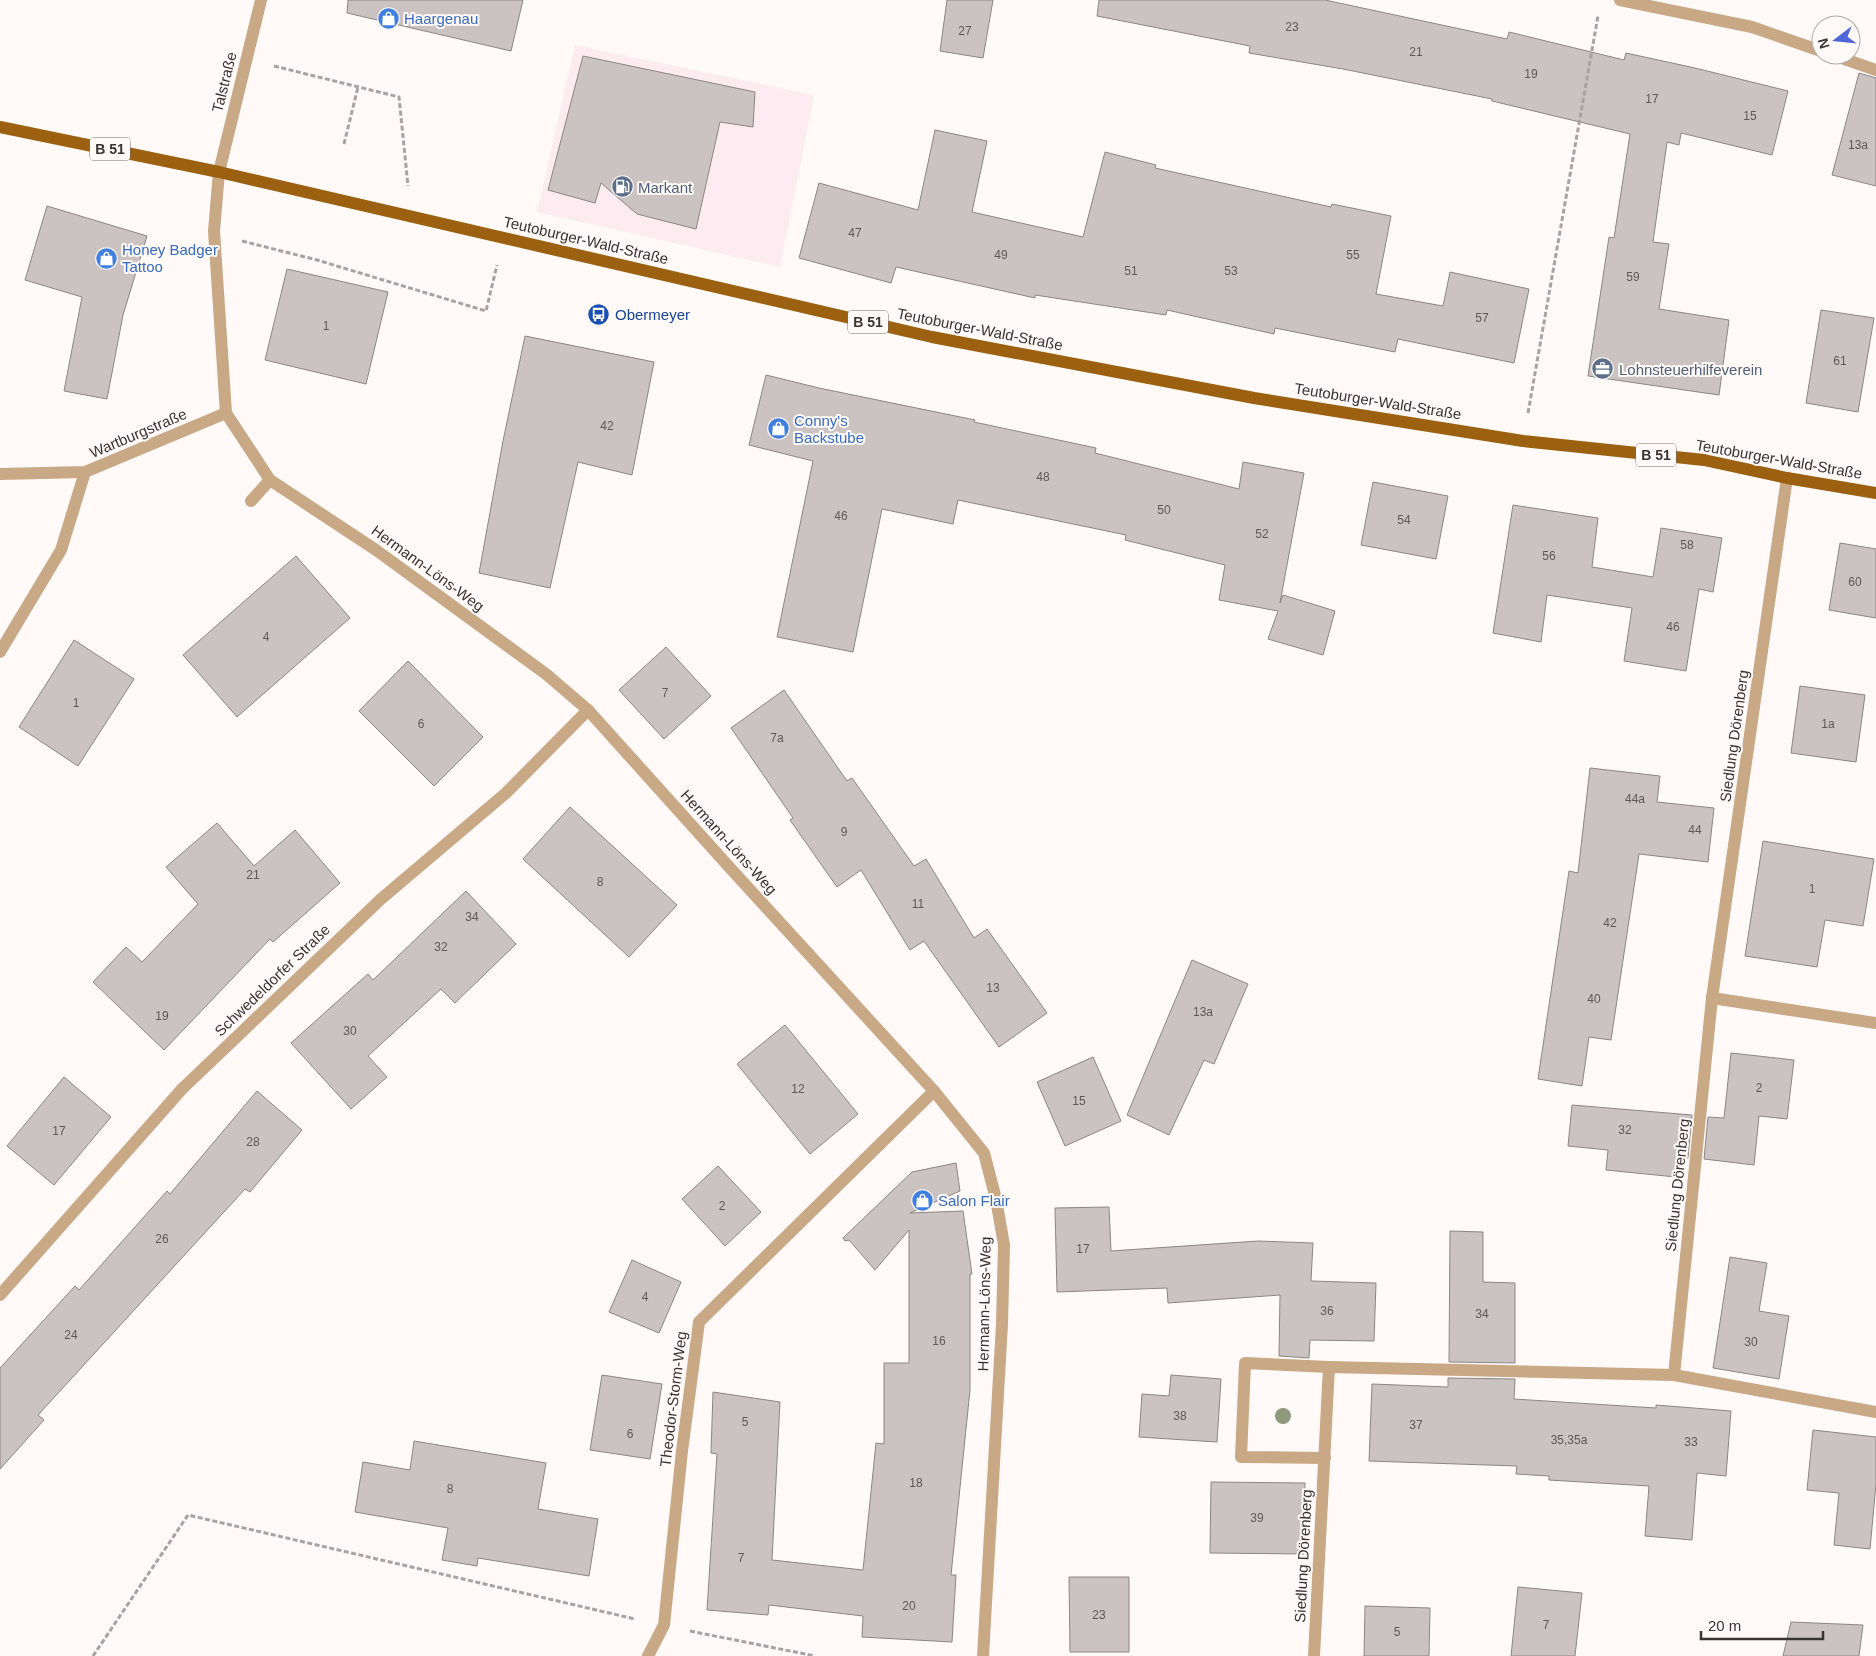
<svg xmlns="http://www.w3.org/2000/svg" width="1876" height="1656" viewBox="0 0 1876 1656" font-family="Arial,sans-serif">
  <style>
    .commercial { fill: #fcecf1 }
    .building { fill: #cbc3c1; stroke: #8c8582 }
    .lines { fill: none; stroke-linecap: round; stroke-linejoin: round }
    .path { stroke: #a7a3a2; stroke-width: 3; stroke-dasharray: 5 2.5; stroke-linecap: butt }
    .service { stroke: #c9a886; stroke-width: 12 }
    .minor { stroke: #c9a886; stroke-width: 12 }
    .primary { stroke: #9b6111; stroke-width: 12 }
    .tree { fill: #8f997b }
    .labels { text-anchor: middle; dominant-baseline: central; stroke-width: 4; stroke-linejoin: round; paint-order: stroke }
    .number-label { font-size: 12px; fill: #5c5856 }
    .shield { fill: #fffaf8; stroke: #736f6e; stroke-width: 1 }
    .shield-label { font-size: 14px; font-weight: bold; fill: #373433 }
    .shop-label { font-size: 15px; fill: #366cbe; stroke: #fffaf8; text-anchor: start }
    .street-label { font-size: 15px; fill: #373433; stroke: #fffaf8 }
    .service-label { font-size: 15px; fill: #4e5e75; stroke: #fffaf8; text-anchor: start }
    .transit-label { font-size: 15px; fill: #164399; stroke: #fffaf8; text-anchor: start }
  </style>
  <rect width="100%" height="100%" fill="#fffaf8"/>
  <!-- commercial -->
  <path class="commercial" d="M 575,45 L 814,95 L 780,267 L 537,212 Z"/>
  <!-- building -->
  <g class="building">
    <path d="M 348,0 L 523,0 L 511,51 L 347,13 Z"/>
    <path d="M 947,0 L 993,0 L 983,58 L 940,51 Z"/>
    <path d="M 1099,0 L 1325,0 L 1507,39 L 1509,32 L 1624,60 L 1626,53 L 1695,68 L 1788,91 L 1772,155 L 1681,133 L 1679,145 L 1667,142 L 1653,242 L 1669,244 L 1659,309 L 1729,320 L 1719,395 L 1588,376 L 1609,237 L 1614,238 L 1630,134 L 1492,101 L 1492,99 L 1343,69 L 1249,53 L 1250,46 L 1097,16 Z"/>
    <path d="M 583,56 L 755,92 L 753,127 L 720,122 L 696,229 L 637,214 L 601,183 L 595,203 L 548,190 Z"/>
    <path d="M 1859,73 L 1876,78 L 1876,186 L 1832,175 Z"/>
    <path d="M 935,130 L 987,141 L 972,212 L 1083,237 L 1105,152 L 1156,165 L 1155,168 L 1331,207 L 1332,204 L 1391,216 L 1376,294 L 1443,306 L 1450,272 L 1529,289 L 1514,363 L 1398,339 L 1395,352 L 1275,328 L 1274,334 L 1167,310 L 1166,315 L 1035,295 L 1035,298 L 896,267 L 891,283 L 799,258 L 819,183 L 918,210 Z"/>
    <path d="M 47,206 L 147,236 L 123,315 L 107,399 L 64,391 L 82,297 L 25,280 Z"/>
    <path d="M 287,269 L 388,292 L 366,384 L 265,360 Z"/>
    <path d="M 1821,310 L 1874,318 L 1858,412 L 1806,403 Z"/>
    <path d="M 525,336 L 654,362 L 632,475 L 578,462 L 550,588 L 479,573 L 503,441 Z"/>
    <path d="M 766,375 L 819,388 L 975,420 L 974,422 L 1096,448 L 1095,453 L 1239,489 L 1243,462 L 1304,473 L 1280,603 L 1283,595 L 1335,611 L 1323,655 L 1268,639 L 1278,611 L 1219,600 L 1225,565 L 1125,540 L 1126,535 L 958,500 L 953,524 L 882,509 L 853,652 L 777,637 L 813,461 L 749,445 Z"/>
    <path d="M 1373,482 L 1448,496 L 1436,559 L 1361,545 Z"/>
    <path d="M 1513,505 L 1598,518 L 1592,567 L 1653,577 L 1661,528 L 1722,538 L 1713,592 L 1699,589 L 1686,671 L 1624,661 L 1632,608 L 1547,595 L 1541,642 L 1493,633 Z"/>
    <path d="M 1840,543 L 1876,549 L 1876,618 L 1829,610 Z"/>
    <path d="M 296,556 L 350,618 L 237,717 L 183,655 Z"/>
    <path d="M 74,640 L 134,679 L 78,766 L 19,727 Z"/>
    <path d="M 666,647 L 711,696 L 664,739 L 619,690 Z"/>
    <path d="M 408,661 L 483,737 L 434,786 L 359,711 Z"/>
    <path d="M 1800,686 L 1865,695 L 1856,762 L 1791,753 Z"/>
    <path d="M 784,690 L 847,781 L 852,778 L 914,866 L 926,859 L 974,938 L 987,929 L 1047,1013 L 999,1047 L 924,941 L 910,950 L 861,870 L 837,887 L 790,820 L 793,818 L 731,728 Z"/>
    <path d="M 1590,768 L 1660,776 L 1657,802 L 1714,808 L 1708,862 L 1639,854 L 1611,1040 L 1589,1037 L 1582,1086 L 1538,1079 L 1569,871 L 1578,873 Z"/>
    <path d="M 570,807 L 677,905 L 629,957 L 523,859 Z"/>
    <path d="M 217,823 L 254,866 L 295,830 L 340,883 L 273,942 L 270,939 L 164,1050 L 93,982 L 126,947 L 142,962 L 198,904 L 166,867 Z"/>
    <path d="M 1763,841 L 1874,859 L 1863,926 L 1825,920 L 1817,967 L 1745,956 Z"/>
    <path d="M 466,891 L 516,944 L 455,1003 L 441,989 L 368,1056 L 387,1077 L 351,1109 L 291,1043 L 368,974 L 373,980 Z"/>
    <path d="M 1192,960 L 1248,984 L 1214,1064 L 1204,1060 L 1169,1135 L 1127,1115 Z"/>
    <path d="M 785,1025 L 858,1114 L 810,1154 L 737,1064 Z"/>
    <path d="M 1731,1053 L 1794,1060 L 1787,1119 L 1759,1116 L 1754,1165 L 1704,1159 L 1708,1117 L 1724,1118 Z"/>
    <path d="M 1093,1057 L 1121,1121 L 1065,1146 L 1037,1082 Z"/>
    <path d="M 64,1077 L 111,1117 L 54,1185 L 7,1146 Z"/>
    <path d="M 257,1091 L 302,1130 L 250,1192 L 245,1189 L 38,1415 L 44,1420 L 0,1469 L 0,1368 L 75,1286 L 79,1290 L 167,1191 L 170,1194 Z"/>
    <path d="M 1572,1105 L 1692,1115 L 1688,1158 L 1678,1156 L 1676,1177 L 1606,1170 L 1608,1150 L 1568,1146 Z"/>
    <path d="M 956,1163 L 960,1191 L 910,1213 L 963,1211 L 972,1274 L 970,1274 L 970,1390 L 951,1575 L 956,1575 L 952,1642 L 862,1637 L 863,1616 L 769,1605 L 768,1615 L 707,1610 L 717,1454 L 711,1453 L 713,1392 L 780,1402 L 772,1560 L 863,1570 L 876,1443 L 884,1444 L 884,1363 L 909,1363 L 909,1230 L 875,1270 L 849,1240 L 845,1241 L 843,1238 L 912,1172 Z"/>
    <path d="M 718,1166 L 761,1212 L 725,1246 L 682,1199 Z"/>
    <path d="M 1109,1207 L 1111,1251 L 1258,1241 L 1313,1243 L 1311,1281 L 1376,1283 L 1374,1341 L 1310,1340 L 1309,1358 L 1279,1356 L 1280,1295 L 1168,1303 L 1167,1288 L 1057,1292 L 1055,1208 Z"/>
    <path d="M 1450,1231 L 1483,1232 L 1483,1282 L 1515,1283 L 1515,1363 L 1449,1362 Z"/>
    <path d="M 1730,1257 L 1767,1263 L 1759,1311 L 1789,1316 L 1779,1379 L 1713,1368 Z"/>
    <path d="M 632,1260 L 681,1282 L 659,1333 L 609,1312 Z"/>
    <path d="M 602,1375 L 662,1384 L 650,1459 L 590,1450 Z"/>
    <path d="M 1171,1375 L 1221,1379 L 1217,1442 L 1139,1437 L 1142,1394 L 1169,1396 Z"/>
    <path d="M 1448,1378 L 1515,1379 L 1514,1399 L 1656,1408 L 1656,1405 L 1731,1411 L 1726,1476 L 1697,1473 L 1692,1540 L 1645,1536 L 1649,1486 L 1549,1480 L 1549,1476 L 1516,1474 L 1517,1466 L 1369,1461 L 1372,1384 L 1448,1387 Z"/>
    <path d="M 1813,1430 L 1876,1437 L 1876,1484 L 1870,1549 L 1834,1545 L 1839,1493 L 1807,1490 Z"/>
    <path d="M 414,1441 L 546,1463 L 538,1509 L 598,1519 L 589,1576 L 478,1558 L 477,1566 L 442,1560 L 448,1528 L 355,1512 L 363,1462 L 410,1470 Z"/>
    <path d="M 1211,1482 L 1305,1483 L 1304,1554 L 1210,1553 Z"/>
    <path d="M 1069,1577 L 1129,1577 L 1129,1652 L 1070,1652 Z"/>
    <path d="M 1518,1587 L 1582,1593 L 1575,1656 L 1511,1656 Z"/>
    <path d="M 1365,1606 L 1430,1608 L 1429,1656 L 1364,1656 Z"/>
    <path d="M 1791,1622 L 1863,1625 L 1859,1656 L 1783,1656 Z"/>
  </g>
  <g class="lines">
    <!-- path -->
    <g class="path">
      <path d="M 274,66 L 399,97 L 408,186"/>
      <path d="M 344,144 L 358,87"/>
      <path d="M 242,241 L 317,260 L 486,311 L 497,265"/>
      <path d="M 1528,413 L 1598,16"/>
      <path d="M 690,1631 L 815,1656"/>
      <path d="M 93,1656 L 188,1515 L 635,1619"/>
    </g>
    <!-- service -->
    <path class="service" d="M 251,501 L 270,480"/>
    <!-- minor -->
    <g class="minor">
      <path d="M 261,0 L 219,172 L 214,231 L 226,413 L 270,480 L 376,550 L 546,674 L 588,710 L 731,869 L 934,1091 L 984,1153 L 996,1199 L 1004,1245 L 1002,1324 L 983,1656"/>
      <path d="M 1620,0 L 1752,27 L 1821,51"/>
      <path d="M 1833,55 L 1876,70"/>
      <path d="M 0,474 L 85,472 L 226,413"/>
      <path d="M 0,652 L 61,550 L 85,472"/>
      <path d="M 1712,998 L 1876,1023"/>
      <path d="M 0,1295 L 182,1089 L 381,899 L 506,793 L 588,710"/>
      <path d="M 1674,1375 L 1712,998 L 1787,478"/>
      <path d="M 1325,1458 L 1241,1457 L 1245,1363 L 1329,1367"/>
      <path d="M 648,1656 L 664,1625 L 682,1451 L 699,1322 L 934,1091"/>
      <path d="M 1314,1656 L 1329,1367 L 1674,1375 L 1876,1412"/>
    </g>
    <!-- primary -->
    <path class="primary" d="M 0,127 L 219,172 L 932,337 L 1254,398 L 1523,441 L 1704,460 L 1787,478 L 1876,493"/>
  </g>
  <!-- trees -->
  <circle class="tree" cx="1283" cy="1416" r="8"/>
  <!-- icons -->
  <defs>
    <symbol id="shop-disc" viewBox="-11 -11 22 22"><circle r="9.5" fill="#3f7fe0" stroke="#fffaf8"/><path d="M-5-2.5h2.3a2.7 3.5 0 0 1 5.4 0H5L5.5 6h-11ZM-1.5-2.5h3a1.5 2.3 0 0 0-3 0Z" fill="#fff"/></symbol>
    <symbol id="fuel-disc" viewBox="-11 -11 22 22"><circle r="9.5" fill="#5c6f8a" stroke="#fffaf8"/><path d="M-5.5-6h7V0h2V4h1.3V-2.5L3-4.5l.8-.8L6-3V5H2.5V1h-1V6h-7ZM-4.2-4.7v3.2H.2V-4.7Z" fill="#fff"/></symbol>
    <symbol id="bus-disc" viewBox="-11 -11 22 22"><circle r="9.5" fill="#1a4fb4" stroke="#fffaf8"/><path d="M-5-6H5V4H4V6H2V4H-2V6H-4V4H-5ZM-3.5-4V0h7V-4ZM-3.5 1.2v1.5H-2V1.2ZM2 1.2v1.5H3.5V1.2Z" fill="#fff"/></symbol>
    <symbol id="office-disc" viewBox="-11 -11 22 22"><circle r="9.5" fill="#5c6f8a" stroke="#fffaf8"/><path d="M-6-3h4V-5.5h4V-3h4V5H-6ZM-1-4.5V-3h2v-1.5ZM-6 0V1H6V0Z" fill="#fff"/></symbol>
  </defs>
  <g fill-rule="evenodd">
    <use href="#shop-disc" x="376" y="6" width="25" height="25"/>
    <use href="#fuel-disc" x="610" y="174" width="25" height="25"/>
    <use href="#shop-disc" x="94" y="246" width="25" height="25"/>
    <use href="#bus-disc" x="586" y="302" width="25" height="25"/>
    <use href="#office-disc" x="1590" y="356" width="25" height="25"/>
    <use href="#shop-disc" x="766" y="416" width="25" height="25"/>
    <use href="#shop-disc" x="910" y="1188" width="25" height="25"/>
  </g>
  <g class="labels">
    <!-- number labels -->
    <g class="number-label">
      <text x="1292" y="27">23</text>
      <text x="965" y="31">27</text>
      <text x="1416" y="52">21</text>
      <text x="1531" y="74">19</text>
      <text x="1652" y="99">17</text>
      <text x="1750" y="116">15</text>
      <text x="1858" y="145">13a</text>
      <text x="855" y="233">47</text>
      <text x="1001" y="255">49</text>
      <text x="1353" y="255">55</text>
      <text x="1131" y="271">51</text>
      <text x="1231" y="271">53</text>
      <text x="1633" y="277">59</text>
      <text x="1482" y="318">57</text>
      <text x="326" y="326">1</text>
      <text x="1840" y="361">61</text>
      <text x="607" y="426">42</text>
      <text x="1043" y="477">48</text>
      <text x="1164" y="510">50</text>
      <text x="841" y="516">46</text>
      <text x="1404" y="520">54</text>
      <text x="1262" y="534">52</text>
      <text x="1687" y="545">58</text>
      <text x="1549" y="556">56</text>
      <text x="1855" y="582">60</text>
      <text x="1673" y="627">46</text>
      <text x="266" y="637">4</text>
      <text x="665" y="693">7</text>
      <text x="76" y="703">1</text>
      <text x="421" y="724">6</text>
      <text x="1828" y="724">1a</text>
      <text x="777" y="738">7a</text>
      <text x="1635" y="799">44a</text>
      <text x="1695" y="830">44</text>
      <text x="844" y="832">9</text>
      <text x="253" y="875">21</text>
      <text x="600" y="882">8</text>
      <text x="1812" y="889">1</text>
      <text x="918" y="904">11</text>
      <text x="472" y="917">34</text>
      <text x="1610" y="923">42</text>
      <text x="441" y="947">32</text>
      <text x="993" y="988">13</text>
      <text x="1594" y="999">40</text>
      <text x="1203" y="1012">13a</text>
      <text x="162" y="1016">19</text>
      <text x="350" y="1031">30</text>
      <text x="1759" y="1088">2</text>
      <text x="798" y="1089">12</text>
      <text x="1079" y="1101">15</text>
      <text x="1625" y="1130">32</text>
      <text x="59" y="1131">17</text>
      <text x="253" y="1142">28</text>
      <text x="722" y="1206">2</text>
      <text x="162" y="1239">26</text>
      <text x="1083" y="1249">17</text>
      <text x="645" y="1297">4</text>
      <text x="1327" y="1311">36</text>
      <text x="1482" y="1314">34</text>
      <text x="71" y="1335">24</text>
      <text x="939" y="1341">16</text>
      <text x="1751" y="1342">30</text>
      <text x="1180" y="1416">38</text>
      <text x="745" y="1422">5</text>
      <text x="1416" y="1425">37</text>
      <text x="630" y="1434">6</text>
      <text x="1569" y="1440">35,35a</text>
      <text x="1691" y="1442">33</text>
      <text x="916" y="1483">18</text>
      <text x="450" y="1489">8</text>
      <text x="1257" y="1518">39</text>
      <text x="741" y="1558">7</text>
      <text x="909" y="1606">20</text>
      <text x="1099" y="1615">23</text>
      <text x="1546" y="1625">7</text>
      <text x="1397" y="1632">5</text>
    </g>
    <!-- shield labels -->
    <g class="shield">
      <rect x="90" y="137.5" width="40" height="23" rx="4"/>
      <rect x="848" y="310.5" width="40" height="23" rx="4"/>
      <rect x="1636" y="443.5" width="40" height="23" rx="4"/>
    </g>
    <g class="shield-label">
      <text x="110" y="149">B 51</text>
      <text x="868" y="322">B 51</text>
      <text x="1656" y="455">B 51</text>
    </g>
    <!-- shop labels -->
    <g class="shop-label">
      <text x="404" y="18">Haargenau</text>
      <text x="122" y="249">Honey Badger<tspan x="122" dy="17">Tattoo</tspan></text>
      <text x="794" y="420">Conny's<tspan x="794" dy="17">Backstube</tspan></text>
      <text x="938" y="1200">Salon Flair</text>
    </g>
    <!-- street labels -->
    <g class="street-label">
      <text transform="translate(224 82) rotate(-76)">Talstraße</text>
      <text transform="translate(586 240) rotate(13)">Teutoburger-Wald-Straße</text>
      <text transform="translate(980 329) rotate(11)">Teutoburger-Wald-Straße</text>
      <text transform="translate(1378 401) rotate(9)">Teutoburger-Wald-Straße</text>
      <text transform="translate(138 433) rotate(-23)">Wartburgstraße</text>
      <text transform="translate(1779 459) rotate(10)">Teutoburger-Wald-Straße</text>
      <text transform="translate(428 568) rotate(36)">Hermann-Löns-Weg</text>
      <text transform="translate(1734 736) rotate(-82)">Siedlung Dörenberg</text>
      <text transform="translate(729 842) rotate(48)">Hermann-Löns-Weg</text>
      <text transform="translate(272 980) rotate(-44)">Schwedeldorfer Straße</text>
      <text transform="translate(1677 1185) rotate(-84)">Siedlung Dörenberg</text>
      <text transform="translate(984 1304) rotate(-89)">Hermann-Löns-Weg</text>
      <text transform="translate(673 1399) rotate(-83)">Theodor-Storm-Weg</text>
      <text transform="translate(1303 1556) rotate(-87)">Siedlung Dörenberg</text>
    </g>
    <!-- service labels -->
    <g class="service-label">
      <text x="638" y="187">Markant</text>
      <text x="1619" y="369">Lohnsteuerhilfeverein</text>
    </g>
    <!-- transit labels -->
    <g class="transit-label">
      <text x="615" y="314">Obermeyer</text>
    </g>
  </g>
  <!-- north arrow -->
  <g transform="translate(1836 40) rotate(254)"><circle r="24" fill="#fffaf8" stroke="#afaba9"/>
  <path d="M0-4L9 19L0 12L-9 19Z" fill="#4f65da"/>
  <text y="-8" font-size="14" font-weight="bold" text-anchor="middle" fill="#373433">N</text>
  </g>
  <!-- scale -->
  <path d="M1701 1631v8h122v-8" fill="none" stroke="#373433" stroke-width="2.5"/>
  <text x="1708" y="1631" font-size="15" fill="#373433" stroke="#fffaf8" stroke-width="4" paint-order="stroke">20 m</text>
</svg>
